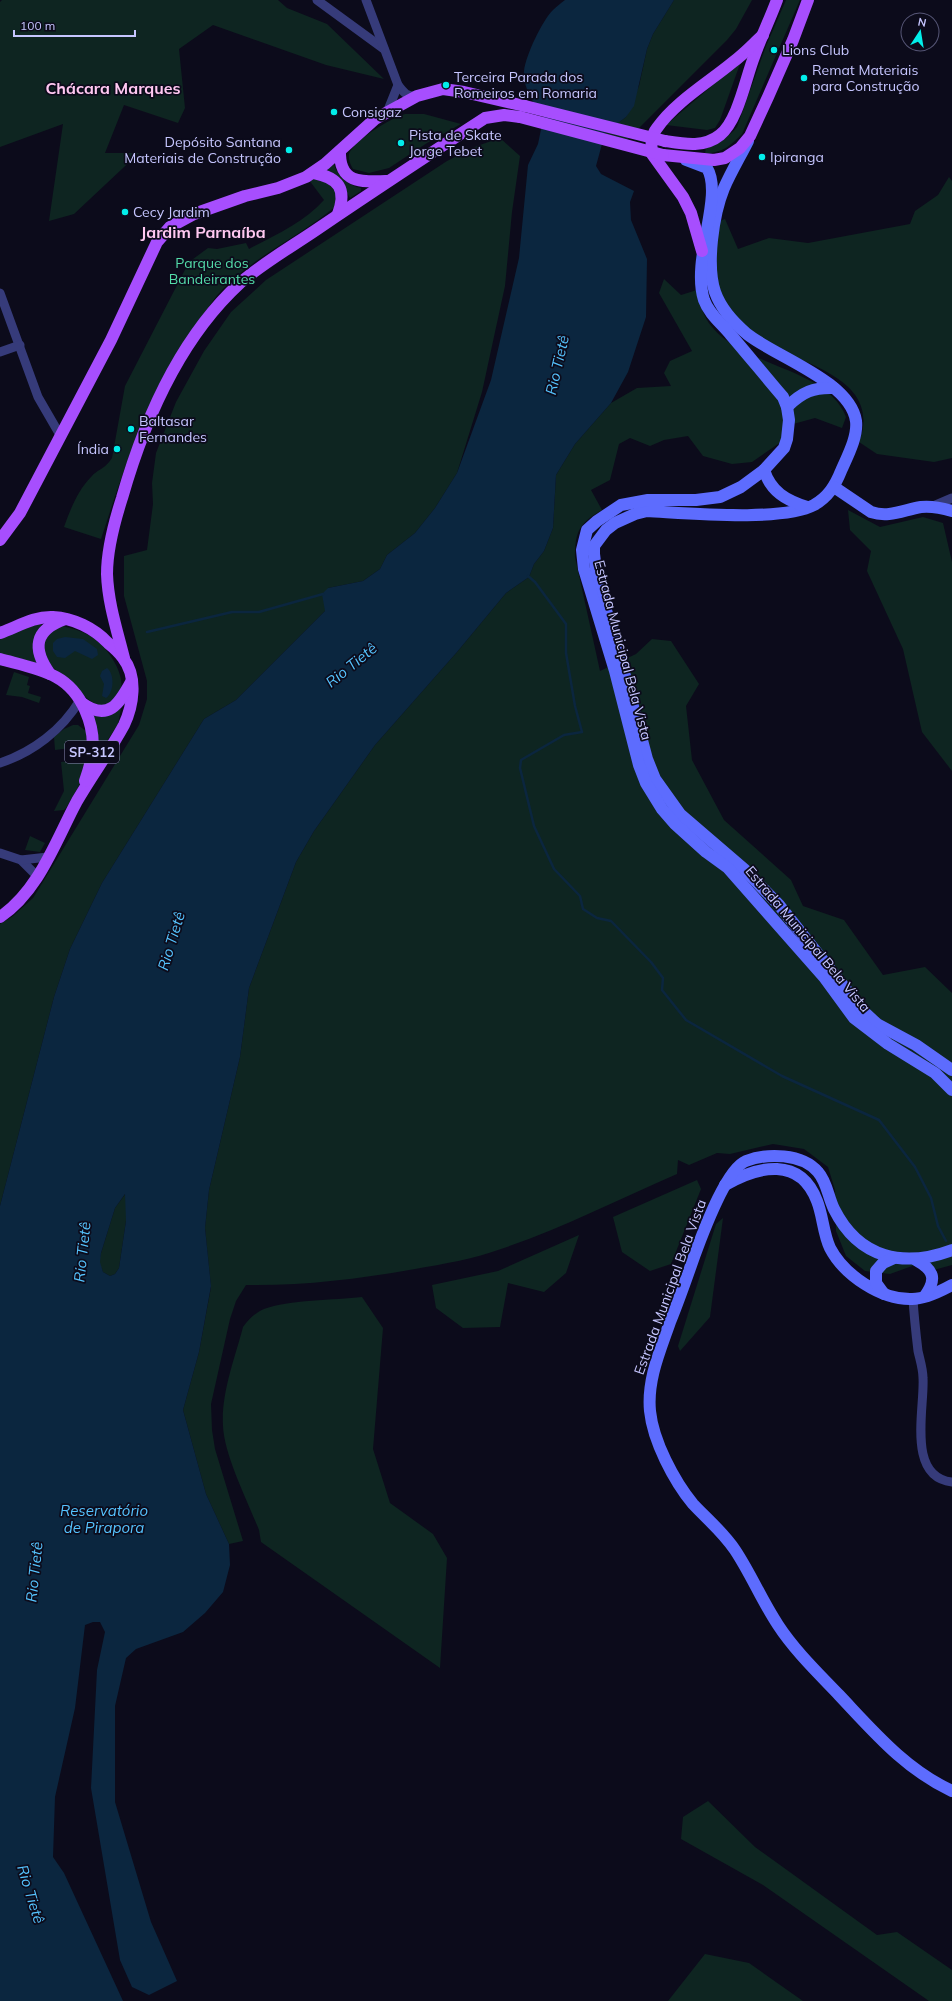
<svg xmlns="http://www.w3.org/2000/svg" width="952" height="2001" viewBox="0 0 952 2001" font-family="Mulish,sans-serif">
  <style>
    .green { fill: #0e2521 }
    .water { fill: #0b263f; fill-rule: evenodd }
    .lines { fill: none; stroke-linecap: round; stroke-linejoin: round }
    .stream { stroke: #0b263f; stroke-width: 2.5 }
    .street { stroke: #363b7a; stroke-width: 9 }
    .secondary { stroke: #5d6cfe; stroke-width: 12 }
    .primary { stroke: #a74efe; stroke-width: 12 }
    .primary-bridge { stroke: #a74efe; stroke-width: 12 }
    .poi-dot { fill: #02eeea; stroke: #0c0b1b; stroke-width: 1.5 }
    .labels { text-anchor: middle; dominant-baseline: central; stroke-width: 3.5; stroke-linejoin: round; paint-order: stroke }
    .shield { fill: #0c0b1b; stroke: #8e8ebb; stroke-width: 1 }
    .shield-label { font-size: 13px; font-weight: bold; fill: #c6c6ff }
    .poi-label { font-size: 14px; fill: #c6c6ff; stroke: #0c0b1b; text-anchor: start }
    .park-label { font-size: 14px; fill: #54dcaa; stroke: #0c0b1b }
    .street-label { font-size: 14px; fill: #c6c6ff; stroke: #0c0b1b }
    .water-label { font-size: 15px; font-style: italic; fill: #55c3fe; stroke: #0c0b1b }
    .quarter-label { font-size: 16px; font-weight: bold; fill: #ffc8f1; stroke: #0c0b1b }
  </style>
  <rect width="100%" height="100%" fill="#0c0b1b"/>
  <!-- green -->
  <g class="green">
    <path d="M 2,0 L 278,0 L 287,8 L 327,24 L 384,79 L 326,65 L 213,25 L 179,49 L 185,108 L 178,123 L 124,105 L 105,153 L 139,153 L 74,214 L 49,221 L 63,124 L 0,147 L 0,2 Z"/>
    <path d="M 674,0 L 752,0 L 736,29 L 727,40 L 619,148 L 602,143 L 605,133 L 626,117 L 639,86 L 647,49 L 653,34 Z"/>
    <path d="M 786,0 L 800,0 L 742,134 C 729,147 723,152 705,154 L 706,146 C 720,144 727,138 737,127 L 766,46 Z"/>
    <path d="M 741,61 L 720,120 L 715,128 L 707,130 L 666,125 Z"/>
    <path d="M 405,114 L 424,114 L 461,124 L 427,143 L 389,168 L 369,173 L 353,169 C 350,164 348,159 349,154 C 354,140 391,118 405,114 Z"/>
    <path d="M 500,138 L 520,156 L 512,212 L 505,286 L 482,392 L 457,473 L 435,508 L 415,533 L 387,555 L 380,569 L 363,581 L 328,588 L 325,611 L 236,700 L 204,719 L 102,883 L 70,949 L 54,997 L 0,1206 L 0,924 L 13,916 L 33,898 L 139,725 L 147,699 L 147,681 L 124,596 L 124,556 L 147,550 L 153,504 L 152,483 L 156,453 L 176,402 L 204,351 L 231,312 L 266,280 L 447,161 L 477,146 Z"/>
    <path d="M 334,164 C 337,176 349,186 361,188 L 361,191 L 350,198 C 341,182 345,179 326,171 L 329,167 Z"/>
    <path d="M 949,177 L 952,181 L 952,458 L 934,462 L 877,454 L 859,442 C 888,367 769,360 733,325 C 726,318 722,301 718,292 C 715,286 708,276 708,270 C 707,259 714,233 717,222 L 725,219 L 738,249 L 769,238 L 808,243 L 910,224 L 915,211 L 938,195 Z"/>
    <path d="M 313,179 L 330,183 L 337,191 L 336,206 C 301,236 254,256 222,290 C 214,298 208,308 202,317 C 151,384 127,460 101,539 L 64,527 C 70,510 78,490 91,477 C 99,468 104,470 112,458 L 125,386 L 189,262 L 208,248 L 217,249 L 246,243 L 249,249 C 275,235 305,222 324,200 L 309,180 Z"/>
    <path d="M 664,279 L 681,295 L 697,290 C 700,303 703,317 712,327 C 746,368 828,368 846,417 L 842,428 L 815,418 L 786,426 L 781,442 L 752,462 L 732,464 L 703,456 L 688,436 L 664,440 L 650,446 L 630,438 L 619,444 L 610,480 L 591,490 L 602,510 C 579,523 575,532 575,557 L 600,671 L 636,654 L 652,639 L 671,641 L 699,684 L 686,706 L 692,760 L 724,820 L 791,880 L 803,906 L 844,920 L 883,975 L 925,967 L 952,993 L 952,1265 L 930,1271 L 915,1265 L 890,1274 L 865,1271 L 846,1256 L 836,1231 L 835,1190 L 828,1167 L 804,1149 L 773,1144 L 730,1154 L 717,1153 L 689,1165 L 678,1160 L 677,1174 C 619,1199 561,1229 501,1249 C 473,1259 444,1264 415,1269 C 359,1279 302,1286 246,1285 L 236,1301 L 230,1319 L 211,1404 L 212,1430 L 215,1449 L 243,1541 L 229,1544 L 206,1494 L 183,1410 L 199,1352 L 211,1287 L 205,1228 L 209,1190 L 240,1057 L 249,988 L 296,862 L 314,831 L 375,745 L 457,652 L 506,593 L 529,577 L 534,564 L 544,551 L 553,528 L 556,475 L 575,444 L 611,403 L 637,388 L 671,386 L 664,373 L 670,361 L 692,351 L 659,293 Z"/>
    <path d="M 848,510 L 880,527 L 923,517 L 943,523 L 952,562 L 952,771 L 922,732 L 903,649 L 867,571 L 871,551 L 850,530 Z"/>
    <path d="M 38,623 L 43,626 L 37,663 L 0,654 L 0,636 Z"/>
    <path d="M 63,626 C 74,629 85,632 95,639 C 108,649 125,673 121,691 C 120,695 116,699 115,702 L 99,706 C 85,699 82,692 71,682 C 59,671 43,665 44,647 C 44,631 50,632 63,626 Z"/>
    <path d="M 14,672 L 29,677 L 27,685 L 30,686 L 28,693 L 41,697 L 39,703 L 22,697 L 6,695 Z"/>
    <path d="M 121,709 L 118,724 L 99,753 L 92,714 Z"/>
    <path d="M 73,725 L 78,725 L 86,731 L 86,741 L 79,747 L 55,750 L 54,737 L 64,729 Z"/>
    <path d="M 79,760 L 85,763 L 84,777 L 66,808 L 64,810 L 54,811 L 64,791 L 61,762 Z"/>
    <path d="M 30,836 L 45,843 L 40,852 L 25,850 Z"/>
    <path d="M 697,1180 L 701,1189 L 671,1264 L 650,1271 L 622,1252 L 613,1217 Z"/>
    <path d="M 126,1193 L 126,1221 L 119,1268 L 115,1274 L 110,1276 L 103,1272 L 99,1262 L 101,1253 L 115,1208 Z"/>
    <path d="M 723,1218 L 710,1317 L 680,1351 L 678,1346 L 716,1224 Z"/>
    <path d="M 579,1235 L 566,1273 L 544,1292 L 508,1283 L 500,1327 L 463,1328 L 436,1308 L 432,1285 L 498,1271 Z"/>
    <path d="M 362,1297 L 383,1328 L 373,1449 L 390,1503 L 433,1534 L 447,1558 L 440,1668 L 261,1542 L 259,1530 C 248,1502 224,1455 223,1426 C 221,1393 235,1358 243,1327 C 249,1319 255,1313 264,1309 C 288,1300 335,1300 362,1297 Z"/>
    <path d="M 708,1801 L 755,1847 L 877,1935 L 897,1932 L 952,1970 L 952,2001 L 929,2001 L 763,1885 L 681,1839 L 683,1817 Z"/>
    <path d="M 705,1954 L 749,1963 L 803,2001 L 668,2001 Z"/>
  </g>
  <!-- water -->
  <g class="water">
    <path d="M 565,0 L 674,0 L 653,34 L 647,49 L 634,106 L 626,117 L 605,133 L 596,166 L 601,174 L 634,191 L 630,202 L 631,220 L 647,259 L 646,317 L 628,372 L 611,403 L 575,444 L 556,475 L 553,528 L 544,551 L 534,564 L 529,577 L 506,593 L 457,652 L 375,745 L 314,831 L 296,862 L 249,988 L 240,1057 L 209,1190 L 205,1228 L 211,1286 L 199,1352 L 183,1410 L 206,1494 L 229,1544 L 230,1565 L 223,1592 L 205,1613 L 183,1632 L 136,1649 L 126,1658 L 115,1706 L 115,1802 L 151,1922 L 177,1981 L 149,1995 L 132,1987 L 120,1960 L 91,1788 L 97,1670 L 105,1632 L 100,1622 L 93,1622 L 85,1625 L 75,1708 L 55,1797 L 53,1857 L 64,1873 L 123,2001 L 0,2001 L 0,1206 L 54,997 L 70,949 L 102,883 L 204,719 L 236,700 L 325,611 L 322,594 L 328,588 L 363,581 L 380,569 L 387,555 L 415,533 L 435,508 L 457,473 L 491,380 L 519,258 L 528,165 L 538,144 L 544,115 C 533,105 523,87 524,71 C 526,55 542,21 553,10 C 557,6 561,3 565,0 ZM 125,1194 L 126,1221 L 119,1268 L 115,1274 L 110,1276 L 103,1272 L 100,1262 L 101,1253 L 115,1208 Z"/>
    <path d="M 65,637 L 83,639 L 97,649 L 98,655 L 92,659 L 75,651 L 65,658 L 57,657 L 53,651 L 53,643 L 57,639 Z"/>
    <path d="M 107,668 C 115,674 114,693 106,698 L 102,696 L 104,684 L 100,676 L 102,671 Z"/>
  </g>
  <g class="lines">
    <!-- stream -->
    <g class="stream">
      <path d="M 528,576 L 535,582 L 566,624 L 566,653 L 575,706 L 582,732 L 564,735 L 521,760 L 520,768 L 534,826 L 554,869 L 580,896 L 583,909 L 597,918 L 611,921 L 651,962 L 663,978 L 662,990 L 686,1020 L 782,1076 L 879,1120 L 915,1167 L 931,1198 L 938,1226 L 946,1241"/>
      <path d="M 147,632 L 232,612 L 259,612 L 323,594"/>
    </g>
    <!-- street -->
    <g class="street">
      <path d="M 317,0 L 384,49"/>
      <path d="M 366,0 L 398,85 C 404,93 407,97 417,96"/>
      <path d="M 388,110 L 398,85"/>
      <path d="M 0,293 L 38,397 L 60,435"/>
      <path d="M 0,352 L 20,345"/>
      <path d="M 931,507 L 952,498"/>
      <path d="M 0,763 C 33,752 62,730 80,700"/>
      <path d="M 0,853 L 21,860 L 37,876"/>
      <path d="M 21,860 L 48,857"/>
      <path d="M 913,1299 C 914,1316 916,1334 918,1351 C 920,1360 923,1369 923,1378 C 925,1407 906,1477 952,1482"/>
    </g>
    <!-- secondary -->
    <g class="secondary">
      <path d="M 748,141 C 740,157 731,172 724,188 C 713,215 706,265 715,292 C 721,309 734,323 747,334 C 776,357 850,381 856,421 C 858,437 847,457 841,471 C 835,486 828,497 814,505 C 782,522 687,513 647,511 L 635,514 L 615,523 L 606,530 L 594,546 L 594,554 L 598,585 L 616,642 L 647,759 L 655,779 L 680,814 L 744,869 L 779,905 L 864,1012 L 877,1024 L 916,1045 L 952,1070"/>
      <path d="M 686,160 L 707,168 C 724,196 691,259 704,300 C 709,314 721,323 730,334 C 748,355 765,376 783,397 L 787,407 L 789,420 L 787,439 L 784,448 L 764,470 L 741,487 L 720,497 L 696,500 L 648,500 L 621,505 L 597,521 L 587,530 L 582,550 L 584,569 L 615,671 L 639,765 L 646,783 L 662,809 L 675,824 L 706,852 L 728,868 L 824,977 L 854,1018 L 888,1044 L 935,1073 L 952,1090"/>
      <path d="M 787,407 C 802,392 814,387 834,388"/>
      <path d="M 764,470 C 771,492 786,500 807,507"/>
      <path d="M 834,487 L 871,512 C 889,518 903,510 921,507 C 931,506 942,508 952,511"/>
      <path d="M 725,1185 C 758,1166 800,1156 817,1201 C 823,1216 823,1233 830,1248 C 844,1275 881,1300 912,1299 C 925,1299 941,1291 952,1285"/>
      <path d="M 952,1250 C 904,1268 859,1259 834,1209 C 828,1197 827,1182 818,1172 C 802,1153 767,1153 746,1161 C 726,1169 703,1233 695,1254 C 687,1277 679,1300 670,1322 C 660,1351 647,1380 650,1411 C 653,1441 674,1481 693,1504 C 707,1519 723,1532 735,1550 C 751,1574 762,1601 778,1625 C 795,1651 818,1673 839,1695 C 874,1732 905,1769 952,1791"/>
      <path d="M 916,1260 C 934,1270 937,1279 925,1296"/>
      <path d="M 884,1294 L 876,1283 L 876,1271 L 883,1263 L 894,1258"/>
    </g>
    <!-- primary -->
    <g class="primary">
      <path d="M 665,141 C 684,144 704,148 720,135 C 738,121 746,77 754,57 C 761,37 770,19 777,0"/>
      <path d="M 340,151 C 339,184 362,182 388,181"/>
      <path d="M 663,155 L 714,160 L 725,158 L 740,148 L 750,136 L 768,97 L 793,40 L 808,0"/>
      <path d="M 314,173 C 339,178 347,189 338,214"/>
      <path d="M 702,251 L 691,213 L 683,197 L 652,154 C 651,146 651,135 657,128 C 675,102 709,82 733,62 C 744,54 753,44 763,35"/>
      <path d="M 0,540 L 20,513 L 111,340 L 157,242 L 170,227 L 194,214 L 245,196 L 278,188 L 306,177 L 325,164 L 375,119 L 417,96 L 443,89 L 464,92 L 525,106"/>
      <path d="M 0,633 C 17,627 34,616 53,617 C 73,618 94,628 108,643 C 113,647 119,652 123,658 C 138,677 133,706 124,725 C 110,751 92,775 77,801 C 56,840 39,891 0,917"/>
      <path d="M 124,658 C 117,630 108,603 107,574 C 107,549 114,523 122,498 C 144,421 180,338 240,283 C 263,263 291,247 316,230 C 372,192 428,155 485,118 L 504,115 L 520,117"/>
      <path d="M 0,659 C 18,664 40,668 56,677 C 82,691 96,726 92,754 C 91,764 88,772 85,781"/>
      <path d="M 50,674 C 32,649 34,630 65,619"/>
      <path d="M 82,703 C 108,722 119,704 131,682"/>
    </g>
    <!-- primary-bridge -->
    <g class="primary-bridge">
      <path d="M 525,106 L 665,141"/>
      <path d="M 520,117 L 663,155"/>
    </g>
  </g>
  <!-- markers -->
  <g class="poi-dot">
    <circle cx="774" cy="50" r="4"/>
    <circle cx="804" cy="78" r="4"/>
    <circle cx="446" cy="85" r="4"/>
    <circle cx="334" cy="112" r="4"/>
    <circle cx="401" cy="143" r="4"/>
    <circle cx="289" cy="150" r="4"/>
    <circle cx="762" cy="157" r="4"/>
    <circle cx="125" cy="212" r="4"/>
    <circle cx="131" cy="429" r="4"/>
    <circle cx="117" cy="449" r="4"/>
  </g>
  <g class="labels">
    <!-- shield labels -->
    <rect class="shield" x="65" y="741" width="54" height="22" rx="3"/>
    <g class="shield-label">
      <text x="92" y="752">SP-312</text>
    </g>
    <!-- poi labels -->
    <g class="poi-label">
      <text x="782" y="50">Lions Club</text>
      <text x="812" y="70">Remat Materiais<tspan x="812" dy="16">para Construção</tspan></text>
      <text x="454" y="77">Terceira Parada dos<tspan x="454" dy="16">Romeiros em Romaria</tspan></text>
      <text x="342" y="112">Consigaz</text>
      <text x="409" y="135">Pista de Skate<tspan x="409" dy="16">Jorge Tebet</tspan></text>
      <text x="281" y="142" text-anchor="end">Depósito Santana<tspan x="281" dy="16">Materiais de Construção</tspan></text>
      <text x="770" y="157">Ipiranga</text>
      <text x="133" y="212">Cecy Jardim</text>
      <text x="139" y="421">Baltasar<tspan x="139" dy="16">Fernandes</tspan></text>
      <text x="109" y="449" text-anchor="end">Índia</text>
    </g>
    <!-- park labels -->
    <g class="park-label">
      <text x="212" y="263">Parque dos<tspan x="212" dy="16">Bandeirantes</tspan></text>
    </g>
    <!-- street labels -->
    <g class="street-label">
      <text transform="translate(623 650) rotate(75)">Estrada Municipal Bela Vista</text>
      <text transform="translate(808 939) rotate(50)">Estrada Municipal Bela Vista</text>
      <text transform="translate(670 1287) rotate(-70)">Estrada Municipal Bela Vista</text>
    </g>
    <!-- water labels -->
    <g class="water-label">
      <text transform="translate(557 365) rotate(-77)">Rio Tietê</text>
      <text transform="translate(351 665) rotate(-39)">Rio Tietê</text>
      <text transform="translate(171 941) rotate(-73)">Rio Tietê</text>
      <text transform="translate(82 1252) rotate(-84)">Rio Tietê</text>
      <text x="104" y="1510">Reservatório<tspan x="104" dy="17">de Pirapora</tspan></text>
      <text transform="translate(34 1572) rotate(-84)">Rio Tietê</text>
      <text transform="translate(31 1894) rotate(73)">Rio Tietê</text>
    </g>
    <!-- quarter labels -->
    <g class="quarter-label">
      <text x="113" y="88">Chácara Marques</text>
      <text x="203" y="232">Jardim Parnaíba</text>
    </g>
  </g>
  <!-- north arrow -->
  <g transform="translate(920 32) rotate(12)"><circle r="19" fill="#0c0b1b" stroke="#565676"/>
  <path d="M0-3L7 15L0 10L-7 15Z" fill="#02eeea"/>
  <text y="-6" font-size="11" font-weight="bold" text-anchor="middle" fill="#c6c6ff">N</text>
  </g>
  <!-- scale -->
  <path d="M14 30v6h121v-6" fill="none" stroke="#c6c6ff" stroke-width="2"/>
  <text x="20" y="30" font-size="12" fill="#c6c6ff" stroke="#0c0b1b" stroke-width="3" paint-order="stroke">100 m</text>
</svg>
